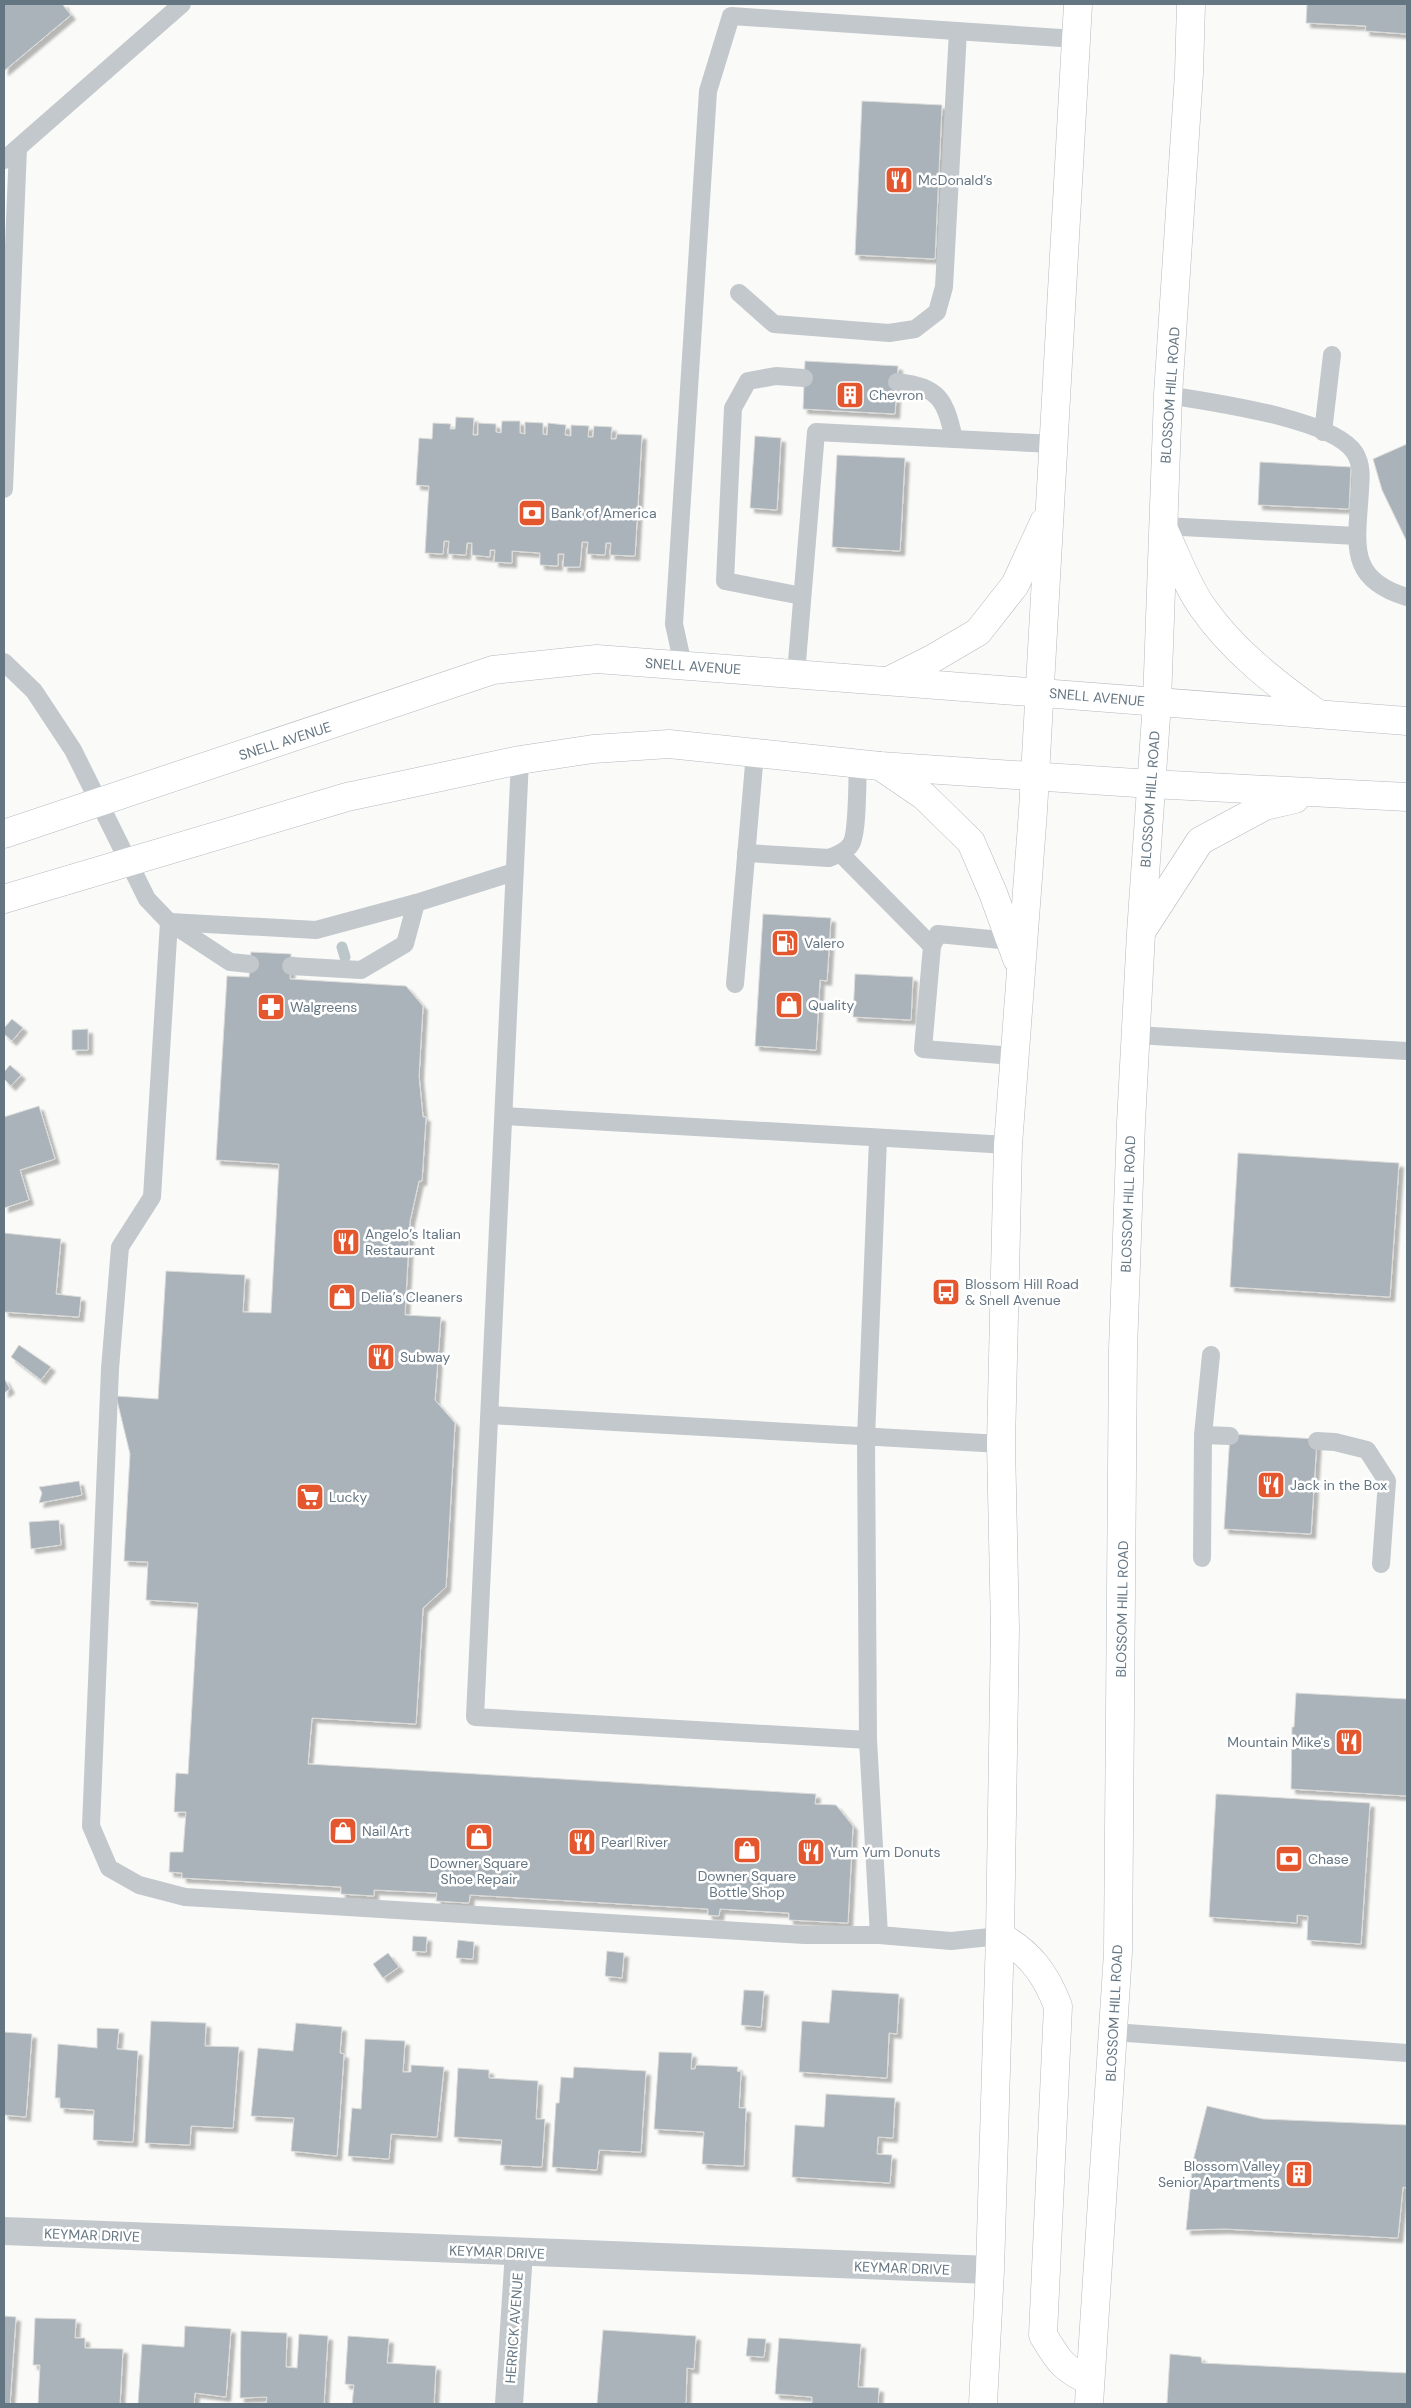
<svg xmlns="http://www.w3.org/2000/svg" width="1411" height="2408" viewBox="0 0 1411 2408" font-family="'DM Sans',sans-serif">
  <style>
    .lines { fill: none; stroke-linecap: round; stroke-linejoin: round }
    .stream { stroke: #bbc7cb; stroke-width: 11 }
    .building { fill: #aab3b9; stroke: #dcdcda; filter: url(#shadow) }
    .secondary-casing { stroke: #b3babf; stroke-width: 29 }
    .service { stroke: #c3c8cc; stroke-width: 18 }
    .minor { stroke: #c3c8cc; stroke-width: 28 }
    .secondary { stroke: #fff; stroke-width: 28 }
    .labels { text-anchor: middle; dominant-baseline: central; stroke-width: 5; stroke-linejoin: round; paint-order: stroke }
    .poi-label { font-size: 14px; fill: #657683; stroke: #fff; text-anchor: start }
    .street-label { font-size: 14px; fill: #657683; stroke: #fff }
  </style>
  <defs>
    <filter id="shadow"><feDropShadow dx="4.5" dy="4.5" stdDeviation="1" flood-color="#0004"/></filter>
  </defs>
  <rect width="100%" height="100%" fill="#fafaf8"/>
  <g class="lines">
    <!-- stream -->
    <path class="stream" d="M 342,947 L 345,957"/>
  </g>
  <!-- building -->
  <g class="building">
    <path d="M 4,4 L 65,4 L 63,5 L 71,15 L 4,71 Z"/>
    <path d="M 1307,4 L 1407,4 L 1407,34 L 1365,31 L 1366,26 L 1306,23 Z"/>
    <path d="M 862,101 L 942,105 L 935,259 L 855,255 Z"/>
    <path d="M 805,361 L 898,366 L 895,414 L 803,409 Z"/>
    <path d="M 456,417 L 474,418 L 473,435 L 478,435 L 478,423 L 496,424 L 496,432 L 501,433 L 502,421 L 520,421 L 520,433 L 525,434 L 525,422 L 543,423 L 543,434 L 547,435 L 548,423 L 566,425 L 565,435 L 571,436 L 571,425 L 589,426 L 588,437 L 593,437 L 594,426 L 612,427 L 611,439 L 616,439 L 617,434 L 642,435 L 635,556 L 610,555 L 611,543 L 606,543 L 605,555 L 587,554 L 588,542 L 582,542 L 580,567 L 563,567 L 564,554 L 558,554 L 558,566 L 540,565 L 540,553 L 512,551 L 512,563 L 494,562 L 495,550 L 490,550 L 490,557 L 472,555 L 472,543 L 467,543 L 466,555 L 448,554 L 449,541 L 444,541 L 443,554 L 425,553 L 429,486 L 416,485 L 419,438 L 432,439 L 433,423 L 451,424 L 450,429 L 455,429 Z"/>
    <path d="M 755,436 L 781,438 L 777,510 L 750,508 Z"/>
    <path d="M 1407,444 L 1407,542 L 1382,490 L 1373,459 Z"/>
    <path d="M 837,455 L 905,458 L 900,551 L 832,547 Z"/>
    <path d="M 1260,462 L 1351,467 L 1349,509 L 1258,505 Z"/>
    <path d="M 763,914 L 831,918 L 827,981 L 820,980 L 816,1050 L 755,1046 Z"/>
    <path d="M 251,952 L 291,954 L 290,979 L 406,986 L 423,1006 L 419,1076 L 423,1117 L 426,1117 L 422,1181 L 419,1181 L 410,1221 L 405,1315 L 441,1317 L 435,1400 L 455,1423 L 446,1587 L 423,1608 L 416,1724 L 312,1718 L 308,1764 L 816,1794 L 815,1804 L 836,1805 L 853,1826 L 848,1923 L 789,1920 L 789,1913 L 720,1909 L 719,1916 L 708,1915 L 708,1909 L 470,1895 L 469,1903 L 436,1901 L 437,1893 L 374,1890 L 374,1896 L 341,1894 L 341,1887 L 182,1878 L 182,1873 L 169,1872 L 170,1852 L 183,1852 L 186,1812 L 174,1812 L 176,1773 L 188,1774 L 198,1603 L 146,1600 L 148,1562 L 124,1561 L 130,1454 L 116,1396 L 158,1399 L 166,1271 L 245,1275 L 243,1312 L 271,1313 L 279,1164 L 216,1160 L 227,976 L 249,977 Z"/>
    <path d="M 855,974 L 913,977 L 911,1020 L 853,1017 Z"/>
    <path d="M 12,1019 L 23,1028 L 12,1041 L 4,1034 L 4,1028 Z"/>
    <path d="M 88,1029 L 88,1050 L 72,1050 L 72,1030 Z"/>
    <path d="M 10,1065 L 21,1075 L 11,1086 L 4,1079 L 4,1072 Z"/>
    <path d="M 39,1106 L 55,1159 L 20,1170 L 29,1200 L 4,1208 L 4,1117 Z"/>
    <path d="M 1238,1153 L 1399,1163 L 1390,1297 L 1230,1287 Z"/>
    <path d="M 4,1233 L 61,1239 L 56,1294 L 81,1297 L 79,1317 L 4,1312 Z"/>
    <path d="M 19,1345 L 51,1367 L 41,1380 L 11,1357 Z"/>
    <path d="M 4,1378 L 10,1389 L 4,1393 Z"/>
    <path d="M 1230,1434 L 1317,1439 L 1311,1534 L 1224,1529 Z"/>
    <path d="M 79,1481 L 82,1495 L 39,1503 L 42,1493 L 39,1487 Z"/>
    <path d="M 59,1520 L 61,1545 L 31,1549 L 29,1522 Z"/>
    <path d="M 1296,1693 L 1407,1699 L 1407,1796 L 1291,1789 L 1292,1727 L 1294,1727 Z"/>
    <path d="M 1216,1794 L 1370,1803 L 1361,1944 L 1307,1940 L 1308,1916 L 1297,1915 L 1297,1923 L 1209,1917 Z"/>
    <path d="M 413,1936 L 427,1937 L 426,1952 L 412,1951 Z"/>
    <path d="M 458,1940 L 474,1942 L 473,1959 L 456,1958 Z"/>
    <path d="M 607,1951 L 624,1953 L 622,1978 L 605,1976 Z"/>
    <path d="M 388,1953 L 399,1967 L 383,1978 L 373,1964 Z"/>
    <path d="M 744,1990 L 764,1991 L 761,2027 L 741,2025 Z"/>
    <path d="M 832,1990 L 899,1994 L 897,2034 L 889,2033 L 887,2078 L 799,2072 L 802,2021 L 829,2023 Z"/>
    <path d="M 151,2021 L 206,2023 L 205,2046 L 239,2047 L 233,2128 L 191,2126 L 190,2145 L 145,2143 Z"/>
    <path d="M 296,2023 L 342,2027 L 340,2053 L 344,2054 L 337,2156 L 291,2151 L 294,2118 L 251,2116 L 258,2048 L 293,2051 Z"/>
    <path d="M 97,2028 L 119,2029 L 117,2049 L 138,2051 L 133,2142 L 93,2140 L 94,2110 L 60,2108 L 60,2098 L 55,2098 L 58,2044 L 97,2048 Z"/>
    <path d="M 4,2032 L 32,2034 L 26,2117 L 4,2115 Z"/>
    <path d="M 365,2039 L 405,2041 L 403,2072 L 411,2072 L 411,2065 L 444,2067 L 437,2137 L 391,2134 L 389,2159 L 348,2156 L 352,2108 L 361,2109 Z"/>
    <path d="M 659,2052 L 692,2053 L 691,2069 L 695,2069 L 696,2065 L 738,2067 L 737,2071 L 741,2072 L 739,2108 L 746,2108 L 744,2166 L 702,2164 L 704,2132 L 654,2129 Z"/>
    <path d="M 574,2067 L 646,2071 L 641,2152 L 599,2150 L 597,2170 L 552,2167 L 556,2103 L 559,2103 L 561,2077 L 573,2078 Z"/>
    <path d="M 458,2068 L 489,2070 L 489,2078 L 538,2081 L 536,2119 L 545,2119 L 542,2167 L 500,2165 L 502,2140 L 454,2137 Z"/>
    <path d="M 826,2094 L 895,2098 L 893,2138 L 878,2137 L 877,2154 L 892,2155 L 890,2183 L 792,2177 L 795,2125 L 824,2127 Z"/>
    <path d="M 1207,2106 L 1263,2119 L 1407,2125 L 1407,2188 L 1403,2187 L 1398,2238 L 1225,2229 L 1186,2230 L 1193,2161 Z"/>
    <path d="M 4,2316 L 16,2317 L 10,2404 L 4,2404 Z"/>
    <path d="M 35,2318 L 76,2319 L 75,2338 L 85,2338 L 85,2348 L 123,2349 L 120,2404 L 38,2404 L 40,2365 L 33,2365 Z"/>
    <path d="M 185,2326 L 231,2329 L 226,2397 L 195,2393 L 194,2404 L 138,2404 L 142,2344 L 184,2347 Z"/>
    <path d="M 603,2330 L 696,2336 L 694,2369 L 687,2368 L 686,2402 L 684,2404 L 597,2404 Z"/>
    <path d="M 241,2331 L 287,2333 L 286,2367 L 297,2368 L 299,2334 L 328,2336 L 324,2404 L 266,2404 L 267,2397 L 240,2398 Z"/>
    <path d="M 348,2336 L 389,2339 L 387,2363 L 436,2366 L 434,2404 L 352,2404 L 354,2385 L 345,2384 Z"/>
    <path d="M 748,2338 L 766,2339 L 764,2357 L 746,2356 Z"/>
    <path d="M 779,2338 L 861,2344 L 858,2387 L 879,2388 L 878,2404 L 812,2404 L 812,2397 L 775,2394 Z"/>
    <path d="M 1170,2354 L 1201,2357 L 1202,2363 L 1407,2373 L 1407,2404 L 1167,2404 Z"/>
  </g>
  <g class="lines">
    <defs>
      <g id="secondary">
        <path d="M 1165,532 C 1177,557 1187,586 1203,608 C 1233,651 1276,684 1318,714"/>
        <path d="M 890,680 L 932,659 L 978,632 L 1015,585 L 1044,522"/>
        <path d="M 880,766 L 924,796 L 971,842 L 993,893 L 1017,959"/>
        <path d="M 4,834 L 493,670 L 597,659 L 1407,721"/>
        <path d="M 4,899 L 347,797 L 520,760 L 593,749 L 669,744 L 880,766 L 1151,784 L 1407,797"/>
        <path d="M 1143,929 L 1200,841 L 1265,806 L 1295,799"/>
        <path d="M 1000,1936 C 1031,1954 1045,1973 1058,2006 L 1043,2335 C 1058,2360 1063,2369 1090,2381"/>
        <path d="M 983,2404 L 990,2270 L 1000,1936 L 1005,1629 L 1001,1444 L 1008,1145 L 1033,811 L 1078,4"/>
        <path d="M 1089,2404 L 1118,1952 L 1123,1350 L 1131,1123 L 1141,933 L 1157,702 L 1168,395 L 1189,73 L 1191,4"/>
      </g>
    </defs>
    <!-- secondary casing -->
    <use href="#secondary" class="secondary-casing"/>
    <!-- service -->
    <g class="service">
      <path d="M 4,160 L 182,4"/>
      <path d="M 739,293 L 774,324 L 889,333 L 915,329 L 937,312 L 944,287 L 958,31"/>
      <path d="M 897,382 C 940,387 945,400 954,439"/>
      <path d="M 1168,395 C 1209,402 1333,418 1355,453 C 1362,465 1361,477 1360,490 C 1357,543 1346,579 1407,597"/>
      <path d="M 1323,432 L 1332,355"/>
      <path d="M 4,489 L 18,148"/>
      <path d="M 1163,526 L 1357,536"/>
      <path d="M 802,596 L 725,581 L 733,408 L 748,381 L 776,376 L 804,378"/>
      <path d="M 4,662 L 34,691 L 73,750 L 147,899 L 169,922 L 230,962 L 250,964"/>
      <path d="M 683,665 L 674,624 L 708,91 L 731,16 L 1076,39"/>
      <path d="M 796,674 L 816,432 L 1053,444"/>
      <path d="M 520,760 L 475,1717 L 868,1740"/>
      <path d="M 746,853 L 829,858 C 837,855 846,852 851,844 C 858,833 857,779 858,763"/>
      <path d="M 841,854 L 932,946"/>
      <path d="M 169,922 L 152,1197 L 120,1247 L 110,1369 L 91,1826 L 109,1868 L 139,1885 L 185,1897 L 805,1935 L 879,1935"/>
      <path d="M 170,922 L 316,930 L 416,903 L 514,872"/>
      <path d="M 1011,941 L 938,934 L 932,946 L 923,1049 L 1014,1056"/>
      <path d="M 291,966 L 361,970 L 405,944 L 416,903"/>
      <path d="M 735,984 L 755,753"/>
      <path d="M 1136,1035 L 1407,1051"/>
      <path d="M 504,1116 L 1008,1145"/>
      <path d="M 878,1139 L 866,1438 L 868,1740 L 879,1935 L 951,1941 L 1000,1936"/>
      <path d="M 490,1415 L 1001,1444"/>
      <path d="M 1203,1435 L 1230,1436"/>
      <path d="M 1317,1441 L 1335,1442 L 1367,1450 L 1387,1481 L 1381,1564"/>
      <path d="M 1202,1558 L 1203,1435 L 1211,1355"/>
      <path d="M 1113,2032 L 1407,2053"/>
    </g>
    <!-- minor -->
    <g class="minor">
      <path d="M 4,2231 L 990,2270"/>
      <path d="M 509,2404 L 519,2252"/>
    </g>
    <!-- secondary -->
    <use href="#secondary" class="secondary"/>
  </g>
  <!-- icons -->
  <defs>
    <symbol id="restaurant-square" viewBox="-11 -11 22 22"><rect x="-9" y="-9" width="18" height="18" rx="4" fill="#e4572e" stroke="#fff"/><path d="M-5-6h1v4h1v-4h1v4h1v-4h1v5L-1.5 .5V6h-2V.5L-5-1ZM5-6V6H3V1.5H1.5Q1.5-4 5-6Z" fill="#fff"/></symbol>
    <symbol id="building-square" viewBox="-11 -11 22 22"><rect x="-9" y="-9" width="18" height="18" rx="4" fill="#e4572e" stroke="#fff"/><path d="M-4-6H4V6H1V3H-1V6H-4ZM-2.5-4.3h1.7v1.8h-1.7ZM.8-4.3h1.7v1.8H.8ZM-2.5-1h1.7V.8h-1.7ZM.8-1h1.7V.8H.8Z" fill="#fff"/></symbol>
    <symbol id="bank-square" viewBox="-11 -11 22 22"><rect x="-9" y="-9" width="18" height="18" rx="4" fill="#e4572e" stroke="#fff"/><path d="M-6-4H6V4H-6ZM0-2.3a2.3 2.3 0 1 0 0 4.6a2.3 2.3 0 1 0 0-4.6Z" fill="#fff"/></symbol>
    <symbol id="fuel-square" viewBox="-11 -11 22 22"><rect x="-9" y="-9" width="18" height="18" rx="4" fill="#e4572e" stroke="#fff"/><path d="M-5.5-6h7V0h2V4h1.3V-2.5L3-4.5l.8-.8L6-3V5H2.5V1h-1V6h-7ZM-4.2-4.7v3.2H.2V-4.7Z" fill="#fff"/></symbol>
    <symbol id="shop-square" viewBox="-11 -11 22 22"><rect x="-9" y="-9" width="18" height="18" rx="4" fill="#e4572e" stroke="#fff"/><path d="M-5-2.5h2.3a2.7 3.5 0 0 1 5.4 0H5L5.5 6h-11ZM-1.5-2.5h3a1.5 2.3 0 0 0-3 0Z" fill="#fff"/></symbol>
    <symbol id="pharmacy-square" viewBox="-11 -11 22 22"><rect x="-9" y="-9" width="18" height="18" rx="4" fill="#e4572e" stroke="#fff"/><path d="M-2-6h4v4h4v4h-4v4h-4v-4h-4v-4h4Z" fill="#fff"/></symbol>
    <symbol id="bus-square" viewBox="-11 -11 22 22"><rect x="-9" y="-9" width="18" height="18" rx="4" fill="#e4572e" stroke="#fff"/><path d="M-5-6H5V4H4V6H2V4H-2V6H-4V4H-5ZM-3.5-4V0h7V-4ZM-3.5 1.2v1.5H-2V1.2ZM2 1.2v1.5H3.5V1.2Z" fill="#fff"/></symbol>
    <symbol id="supermarket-square" viewBox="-11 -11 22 22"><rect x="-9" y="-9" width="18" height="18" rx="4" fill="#e4572e" stroke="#fff"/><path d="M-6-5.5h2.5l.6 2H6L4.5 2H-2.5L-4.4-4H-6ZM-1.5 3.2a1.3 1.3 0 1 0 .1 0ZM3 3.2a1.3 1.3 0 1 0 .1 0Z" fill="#fff"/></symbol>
  </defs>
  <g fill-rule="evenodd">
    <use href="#restaurant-square" x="883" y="164" width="32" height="32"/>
    <use href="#building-square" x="834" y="379" width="32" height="32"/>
    <use href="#bank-square" x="516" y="497" width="32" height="32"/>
    <use href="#fuel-square" x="769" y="927" width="32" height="32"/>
    <use href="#shop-square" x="773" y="989" width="32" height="32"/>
    <use href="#pharmacy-square" x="255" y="991" width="32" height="32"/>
    <use href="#restaurant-square" x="330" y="1226" width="32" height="32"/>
    <use href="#bus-square" x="930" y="1276" width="32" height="32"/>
    <use href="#shop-square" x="326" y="1281" width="32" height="32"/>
    <use href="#restaurant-square" x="365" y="1341" width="32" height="32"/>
    <use href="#restaurant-square" x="1255" y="1469" width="32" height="32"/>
    <use href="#supermarket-square" x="294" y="1481" width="32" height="32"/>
    <use href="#restaurant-square" x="1333" y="1726" width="32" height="32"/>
    <use href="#shop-square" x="327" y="1815" width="32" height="32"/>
    <use href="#shop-square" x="463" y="1821" width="32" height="32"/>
    <use href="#restaurant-square" x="566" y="1826" width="32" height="32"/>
    <use href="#shop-square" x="731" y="1834" width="32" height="32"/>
    <use href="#restaurant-square" x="795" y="1836" width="32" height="32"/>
    <use href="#bank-square" x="1273" y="1843" width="32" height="32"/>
    <use href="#building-square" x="1283" y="2158" width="32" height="32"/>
  </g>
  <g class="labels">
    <!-- poi labels -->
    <g class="poi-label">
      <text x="918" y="180">McDonald’s</text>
      <text x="869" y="395">Chevron</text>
      <text x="551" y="513">Bank of America</text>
      <text x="804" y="943">Valero</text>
      <text x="808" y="1005">Quality</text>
      <text x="290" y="1007">Walgreens</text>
      <text x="365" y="1234">Angelo’s Italian<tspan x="365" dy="16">Restaurant</tspan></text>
      <text x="965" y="1284">Blossom Hill Road<tspan x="965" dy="16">&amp; Snell Avenue</tspan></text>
      <text x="361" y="1297">Delia’s Cleaners</text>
      <text x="400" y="1357">Subway</text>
      <text x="1290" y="1485">Jack in the Box</text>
      <text x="329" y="1497">Lucky</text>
      <text x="1330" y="1742" text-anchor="end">Mountain Mike's</text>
      <text x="362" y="1831">Nail Art</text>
      <text x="601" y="1842">Pearl River</text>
      <text x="830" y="1852">Yum Yum Donuts</text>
      <text x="1308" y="1859">Chase</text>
      <text x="479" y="1863" text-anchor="middle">Downer Square<tspan x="479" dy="16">Shoe Repair</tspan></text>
      <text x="747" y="1876" text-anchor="middle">Downer Square<tspan x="747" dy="16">Bottle Shop</tspan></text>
      <text x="1280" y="2166" text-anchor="end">Blossom Valley<tspan x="1280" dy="16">Senior Apartments</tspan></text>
    </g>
    <!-- street labels -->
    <g class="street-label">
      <text transform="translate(1170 395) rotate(-86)">BLOSSOM HILL ROAD</text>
      <text transform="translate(693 666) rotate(4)">SNELL AVENUE</text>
      <text transform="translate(1097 697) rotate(5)">SNELL AVENUE</text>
      <text transform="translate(285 741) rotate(-18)">SNELL AVENUE</text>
      <text transform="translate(1150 799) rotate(-86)">BLOSSOM HILL ROAD</text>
      <text transform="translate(1128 1204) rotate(-88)">BLOSSOM HILL ROAD</text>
      <text transform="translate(1122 1609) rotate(-89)">BLOSSOM HILL ROAD</text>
      <text transform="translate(1114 2013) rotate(-87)">BLOSSOM HILL ROAD</text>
      <text transform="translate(92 2235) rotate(2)">KEYMAR DRIVE</text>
      <text transform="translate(497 2252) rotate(2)">KEYMAR DRIVE</text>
      <text transform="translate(902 2268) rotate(2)">KEYMAR DRIVE</text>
      <text transform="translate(514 2328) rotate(-86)">HERRICK AVENUE</text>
    </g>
  </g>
  <!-- border -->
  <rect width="1411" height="2408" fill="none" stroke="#657683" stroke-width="10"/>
</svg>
